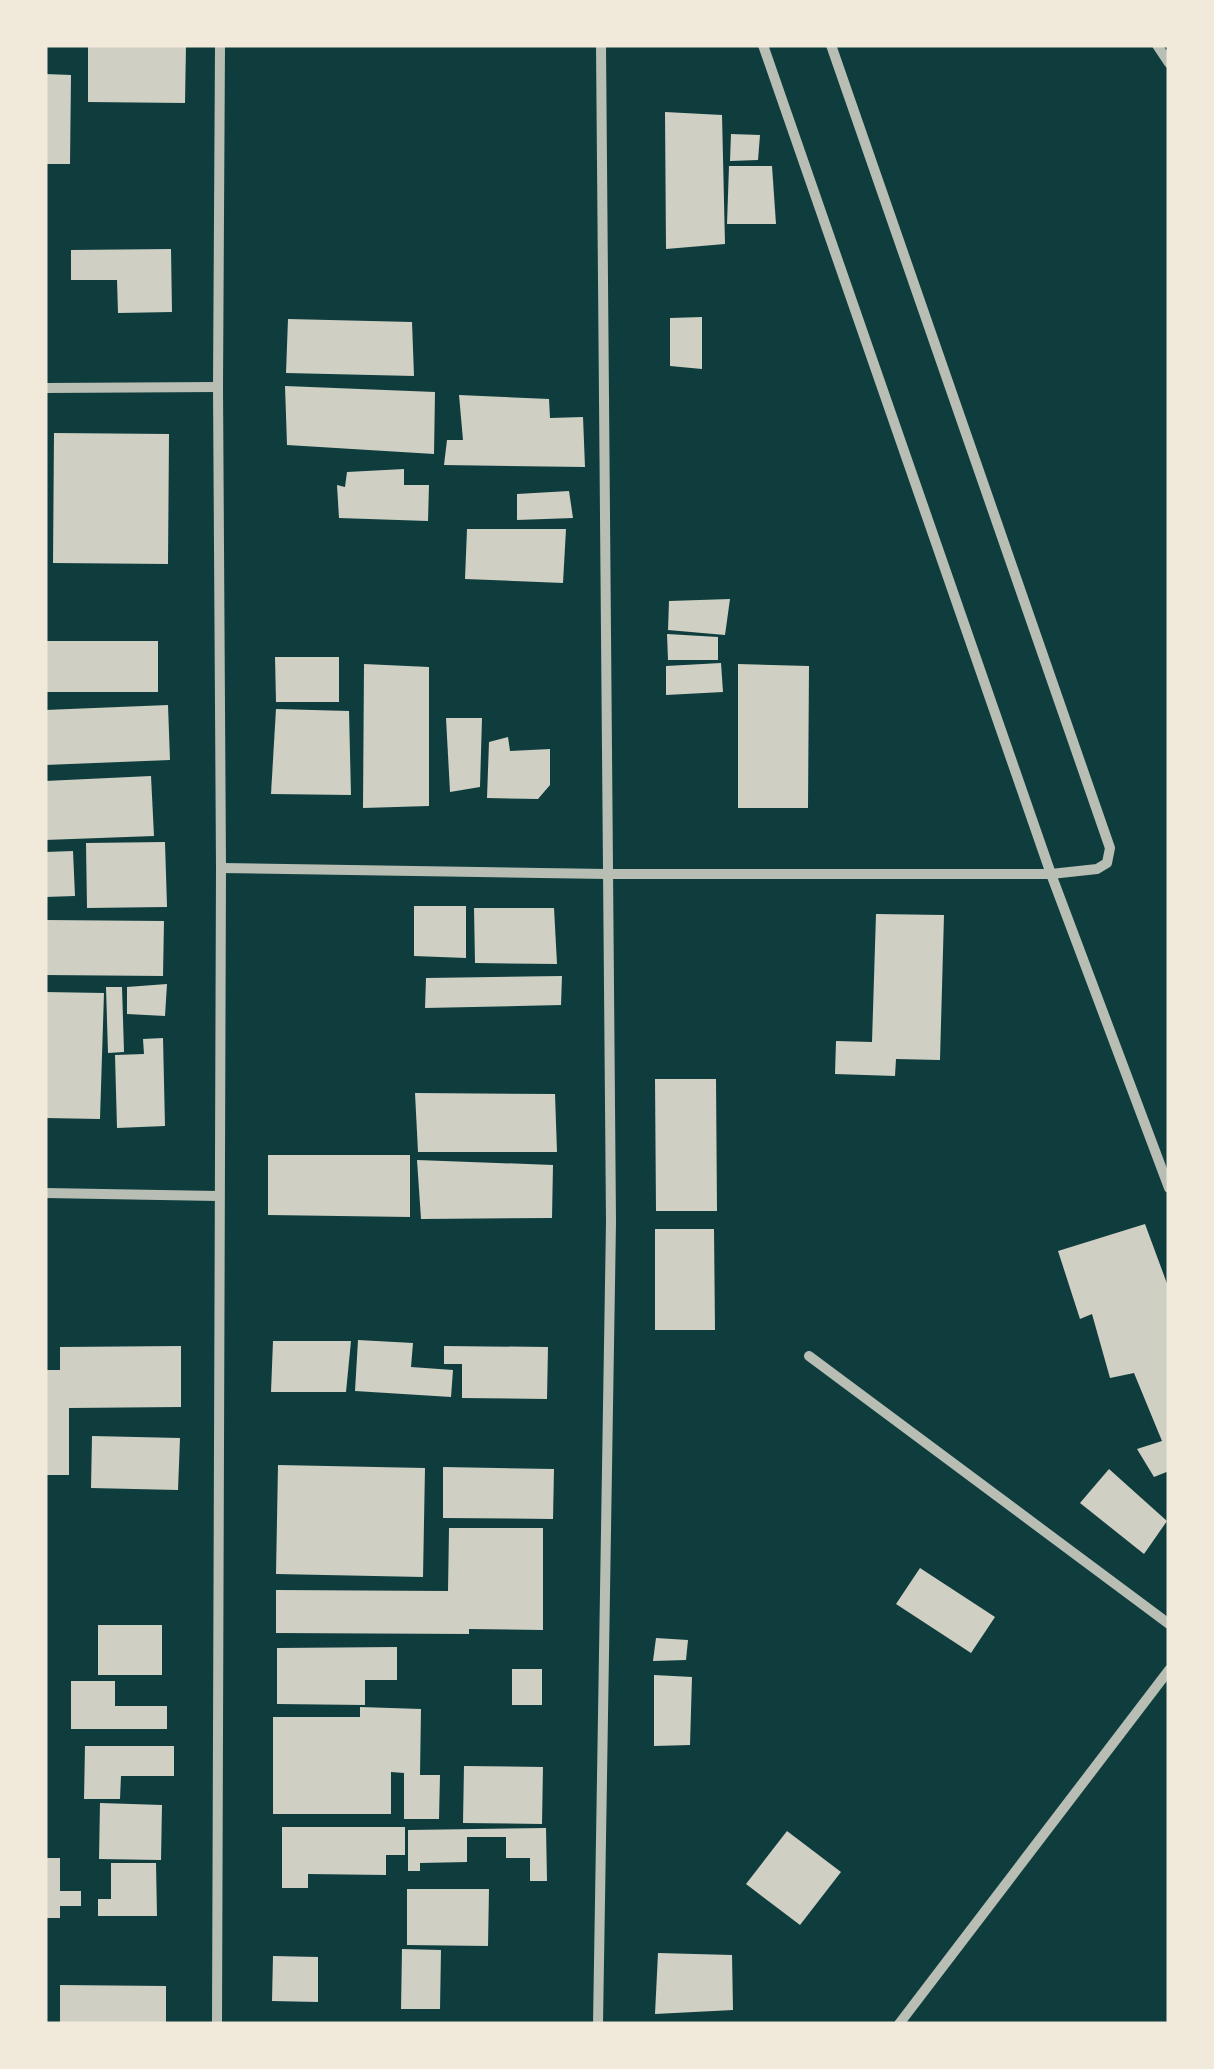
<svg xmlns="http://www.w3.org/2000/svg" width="1214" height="2069" viewBox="0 0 1214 2069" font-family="Signika,sans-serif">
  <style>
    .building { fill: #cfcfc3 }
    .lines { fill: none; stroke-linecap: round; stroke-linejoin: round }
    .minor { stroke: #b8beb3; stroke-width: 10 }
  </style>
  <rect width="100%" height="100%" fill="#0f3d3e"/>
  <!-- building -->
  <g class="building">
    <path d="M 88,45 L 186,45 L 185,103 L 88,102 Z"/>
    <path d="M 45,74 L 71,75 L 70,164 L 45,164 Z"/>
    <path d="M 665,112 L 722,115 L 725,244 L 666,249 Z"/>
    <path d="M 731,134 L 760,135 L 758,160 L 730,161 Z"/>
    <path d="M 729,166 L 772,166 L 776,224 L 727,224 Z"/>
    <path d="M 171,249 L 172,312 L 118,313 L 117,280 L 71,280 L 71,250 Z"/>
    <path d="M 702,317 L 702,369 L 670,366 L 670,318 Z"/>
    <path d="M 288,319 L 412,322 L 414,376 L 286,373 Z"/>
    <path d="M 285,386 L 435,392 L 434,454 L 287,445 Z"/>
    <path d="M 459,395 L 549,399 L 550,418 L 583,417 L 585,467 L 444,465 L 447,440 L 463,440 Z"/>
    <path d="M 54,433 L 169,434 L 168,564 L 53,563 Z"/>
    <path d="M 404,469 L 404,485 L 429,485 L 428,521 L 339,518 L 337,485 L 345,487 L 347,472 Z"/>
    <path d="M 569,491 L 573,518 L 517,520 L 517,494 Z"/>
    <path d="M 467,529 L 566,529 L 563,583 L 465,579 Z"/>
    <path d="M 730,599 L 725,635 L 668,630 L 669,601 Z"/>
    <path d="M 667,634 L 718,637 L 718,660 L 668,660 Z"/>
    <rect x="45" y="641" width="113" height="51"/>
    <path d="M 275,657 L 339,657 L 339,702 L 276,702 Z"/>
    <path d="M 721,663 L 723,692 L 666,695 L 666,666 Z"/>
    <path d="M 364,664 L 429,667 L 429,806 L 363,808 Z"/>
    <path d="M 738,664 L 809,666 L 808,808 L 738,808 Z"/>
    <path d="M 168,705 L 170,760 L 45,765 L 45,710 Z"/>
    <path d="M 276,709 L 349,711 L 351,795 L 271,794 Z"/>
    <path d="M 446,718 L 482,718 L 480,787 L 450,792 Z"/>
    <path d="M 508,737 L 510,751 L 550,749 L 550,785 L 538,799 L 487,798 L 489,742 Z"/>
    <path d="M 151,776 L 154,836 L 45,840 L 45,781 Z"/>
    <path d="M 165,842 L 167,907 L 87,908 L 86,843 Z"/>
    <path d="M 73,851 L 75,896 L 45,897 L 45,852 Z"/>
    <path d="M 414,906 L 466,906 L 466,958 L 414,956 Z"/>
    <path d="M 474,908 L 554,908 L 557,964 L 475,963 Z"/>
    <path d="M 876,914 L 944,915 L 940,1060 L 896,1059 L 895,1076 L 835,1074 L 836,1041 L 872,1042 Z"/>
    <path d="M 45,920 L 164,921 L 163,976 L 45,975 Z"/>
    <path d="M 562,976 L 561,1005 L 425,1008 L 426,978 Z"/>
    <path d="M 167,984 L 165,1016 L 127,1014 L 127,987 Z"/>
    <path d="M 106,987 L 122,987 L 124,1052 L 108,1053 Z"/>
    <path d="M 45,992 L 104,993 L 100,1119 L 45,1118 Z"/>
    <path d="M 163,1038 L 165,1126 L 117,1128 L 115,1055 L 144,1054 L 143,1039 Z"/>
    <path d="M 655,1079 L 716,1079 L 717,1211 L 656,1211 Z"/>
    <path d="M 415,1093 L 555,1094 L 557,1152 L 418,1152 Z"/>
    <path d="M 268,1155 L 410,1155 L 410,1217 L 268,1215 Z"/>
    <path d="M 417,1160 L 553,1165 L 552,1218 L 421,1219 Z"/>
    <path d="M 1145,1224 L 1169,1289 L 1169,1471 L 1154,1477 L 1137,1449 L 1162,1441 L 1134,1373 L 1110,1378 L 1092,1314 L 1080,1319 L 1058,1251 Z"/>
    <path d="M 655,1229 L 714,1229 L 715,1330 L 655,1330 Z"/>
    <path d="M 358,1340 L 413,1343 L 411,1367 L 453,1370 L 451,1397 L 355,1391 Z"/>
    <path d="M 273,1341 L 351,1341 L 346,1392 L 271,1392 Z"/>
    <path d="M 181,1346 L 181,1407 L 69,1408 L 69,1475 L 45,1475 L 45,1370 L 60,1370 L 60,1347 Z"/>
    <path d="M 444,1346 L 548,1347 L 547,1399 L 462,1398 L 462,1364 L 444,1364 Z"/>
    <path d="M 92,1436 L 180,1438 L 178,1490 L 91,1488 Z"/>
    <path d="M 278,1465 L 425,1468 L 423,1577 L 276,1574 Z"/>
    <path d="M 443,1467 L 554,1469 L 553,1519 L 443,1518 Z"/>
    <path d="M 1109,1469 L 1167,1521 L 1144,1554 L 1080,1503 Z"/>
    <path d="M 449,1528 L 543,1528 L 543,1630 L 469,1629 L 469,1634 L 276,1633 L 276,1590 L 448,1591 Z"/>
    <path d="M 920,1568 L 995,1617 L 971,1653 L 896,1604 Z"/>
    <rect x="98" y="1625" width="64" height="50"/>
    <path d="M 656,1638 L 688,1640 L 686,1660 L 653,1661 Z"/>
    <path d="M 397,1647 L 397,1680 L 365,1680 L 365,1705 L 277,1704 L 277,1648 Z"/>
    <rect x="512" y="1669" width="30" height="36"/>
    <path d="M 654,1675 L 692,1677 L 690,1745 L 654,1746 Z"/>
    <path d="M 71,1681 L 115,1681 L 115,1706 L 167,1706 L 167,1729 L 71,1729 Z"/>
    <path d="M 360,1707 L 421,1709 L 420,1775 L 440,1775 L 439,1819 L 404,1819 L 404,1773 L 391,1772 L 391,1814 L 273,1814 L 273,1717 L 360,1717 Z"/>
    <path d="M 85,1746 L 174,1746 L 174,1776 L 121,1776 L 120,1799 L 84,1799 Z"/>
    <path d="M 464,1766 L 543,1767 L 542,1824 L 463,1823 Z"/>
    <path d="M 100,1803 L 162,1805 L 161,1860 L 99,1859 Z"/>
    <path d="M 282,1827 L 405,1827 L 405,1855 L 386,1855 L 386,1875 L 308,1874 L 308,1888 L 282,1888 Z"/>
    <path d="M 546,1828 L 547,1881 L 530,1881 L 530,1858 L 506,1858 L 506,1837 L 467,1837 L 467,1862 L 420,1863 L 420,1871 L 408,1871 L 408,1830 Z"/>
    <path d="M 787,1831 L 841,1872 L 800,1925 L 746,1884 Z"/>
    <path d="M 45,1858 L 60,1858 L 60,1891 L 81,1891 L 81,1906 L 60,1906 L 60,1918 L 45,1918 Z"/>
    <path d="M 111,1863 L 156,1863 L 157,1916 L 98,1916 L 98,1899 L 111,1899 Z"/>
    <path d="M 407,1889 L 489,1889 L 488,1946 L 407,1945 Z"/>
    <path d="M 402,1949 L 441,1950 L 440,2009 L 401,2009 Z"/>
    <path d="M 658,1953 L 732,1955 L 733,2010 L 655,2014 Z"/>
    <path d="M 273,1956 L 318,1957 L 318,2002 L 272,2001 Z"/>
    <path d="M 60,1985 L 166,1986 L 166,2024 L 60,2024 Z"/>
  </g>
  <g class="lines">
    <!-- minor -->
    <g class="minor">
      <path d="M 763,45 L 1051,874 L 1169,1188"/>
      <path d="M 1157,45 L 1169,63"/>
      <path d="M 45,388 L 218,387"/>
      <path d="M 221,868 L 607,874 L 1051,874 L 1097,869 L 1107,863 L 1110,848 L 831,45"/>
      <path d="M 45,1193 L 218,1196"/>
      <path d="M 809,1356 L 1169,1624"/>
      <path d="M 217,2024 L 221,868 L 218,387 L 220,45"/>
      <path d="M 598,2024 L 611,1222 L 601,45"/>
      <path d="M 899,2024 L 1169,1670"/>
    </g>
  </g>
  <!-- border -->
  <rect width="1214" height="2069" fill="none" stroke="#f1e9da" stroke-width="95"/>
</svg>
